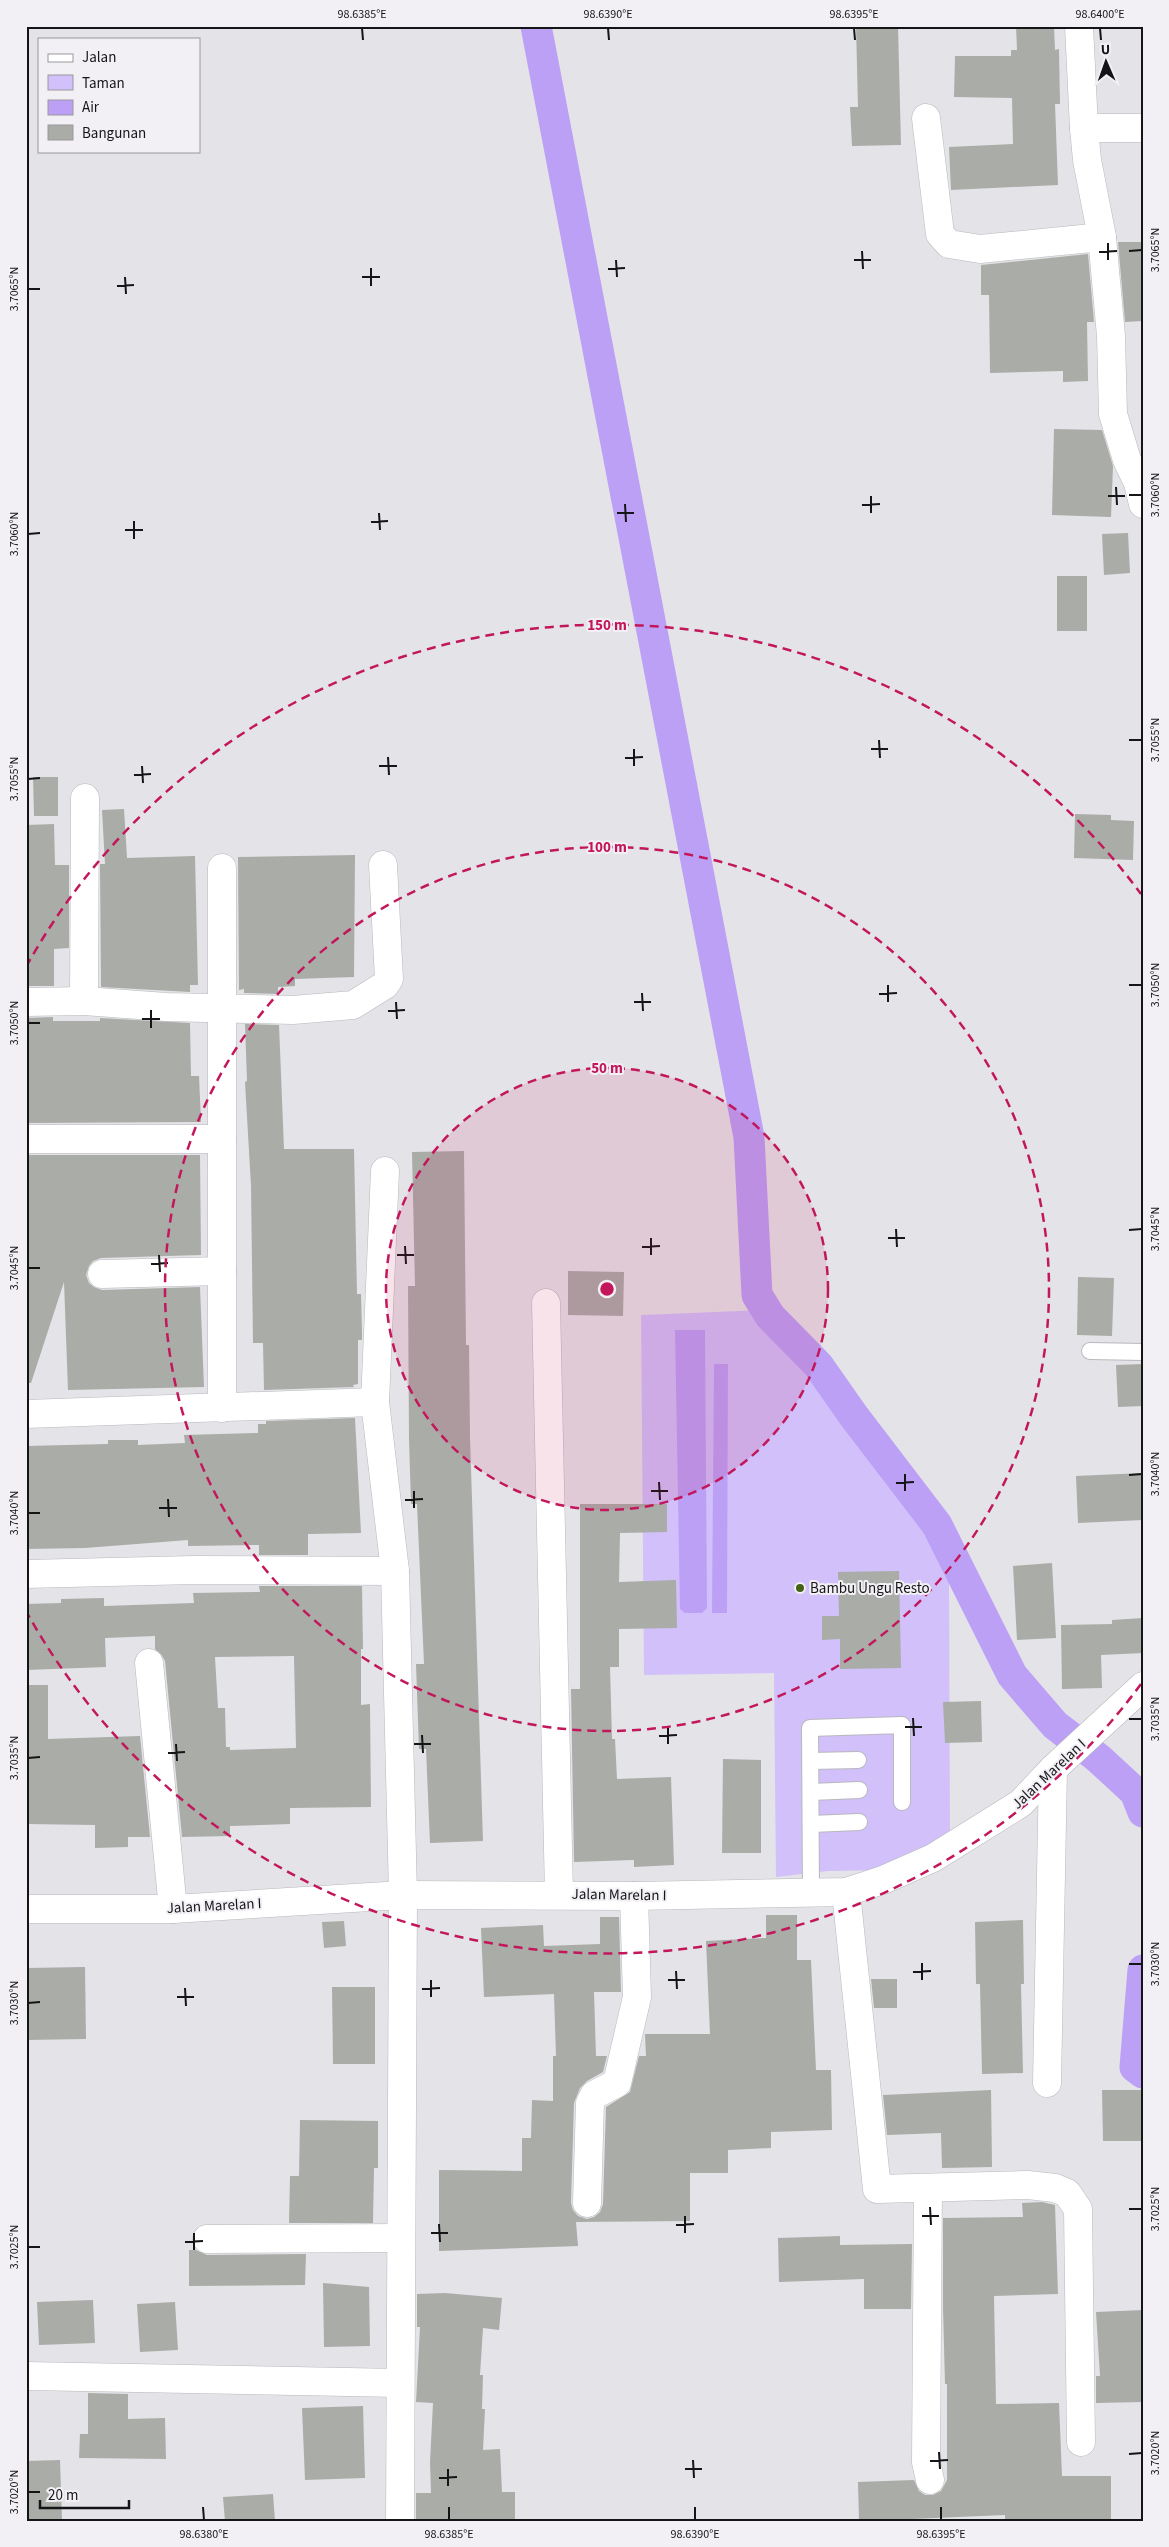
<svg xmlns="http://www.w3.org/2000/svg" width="1169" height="2547" viewBox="0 0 1169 2547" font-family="'Source Sans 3',sans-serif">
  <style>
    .green { fill: #d1c0f9 }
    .water { fill: #bca0f6 }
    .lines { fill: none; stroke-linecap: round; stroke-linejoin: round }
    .canal { stroke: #bca0f6; stroke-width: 31 }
    .building { fill: #aaaca8; fill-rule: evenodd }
    .lane-casing { stroke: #b9b8bd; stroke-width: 18 }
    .street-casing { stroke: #b9b8bd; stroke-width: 29 }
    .lane { stroke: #fff; stroke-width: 16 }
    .street { stroke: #fff; stroke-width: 28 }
    .ticks { fill: none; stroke: #151517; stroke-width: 2 }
    .ring { fill: none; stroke: #c2185b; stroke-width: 2.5; stroke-dasharray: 9 6 }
    .poi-dot { fill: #436216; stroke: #f2f0f5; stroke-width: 2 }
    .labels { text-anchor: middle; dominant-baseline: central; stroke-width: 4; stroke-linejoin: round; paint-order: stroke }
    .poi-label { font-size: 15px; fill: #151517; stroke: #f2f0f5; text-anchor: start }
    .street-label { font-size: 15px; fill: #151517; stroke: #f2f0f5 }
    .centre { fill: #c2185b; stroke: #f2f0f5; stroke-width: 2.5 }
    .ring-label { font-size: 15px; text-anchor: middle; font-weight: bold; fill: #c2185b; stroke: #f2f0f5; stroke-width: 4; stroke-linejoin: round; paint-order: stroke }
    .neatline { fill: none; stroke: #151517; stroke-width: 2 }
    .ticks-label { font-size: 12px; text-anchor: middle; fill: #151517 }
  </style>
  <rect width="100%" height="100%" fill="#e4e3e8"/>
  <!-- green -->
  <path class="green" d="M 766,1310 L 820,1368 L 853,1415 L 937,1525 L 949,1576 L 950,1851 L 889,1870 L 828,1871 L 776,1877 L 774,1673 L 644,1675 L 641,1315 Z"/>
  <!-- water -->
  <g class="water">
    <path d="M 675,1330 L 705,1330 L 707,1608 L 702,1613 L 685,1613 L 680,1609 Z"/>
    <path d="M 714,1364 L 728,1364 L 727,1613 L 712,1613 Z"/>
  </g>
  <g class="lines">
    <!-- canal -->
    <g class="canal">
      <path d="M 536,26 L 749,1137 L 757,1295 L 770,1316 L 818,1365 L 853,1415 L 937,1525 L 1012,1675 L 1055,1725 L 1098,1758 L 1135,1792 L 1143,1812"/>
      <path d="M 1143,1970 L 1135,2067 L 1143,2073"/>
    </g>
  </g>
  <!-- building -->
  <g class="building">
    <path d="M 856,26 L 898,26 L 901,145 L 852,146 L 850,107 L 858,107 Z"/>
    <path d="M 1016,26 L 1054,26 L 1055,50 L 1059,49 L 1060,104 L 1055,104 L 1058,185 L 951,190 L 949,147 L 1013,144 L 1012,98 L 954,97 L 955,56 L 1011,56 L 1011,50 L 1017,50 Z"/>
    <path d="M 1118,242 L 1143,242 L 1143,321 L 1125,322 Z"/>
    <path d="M 1088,254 L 1094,322 L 1087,322 L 1088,381 L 1063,382 L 1063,371 L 990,373 L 989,295 L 981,295 L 981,265 Z"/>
    <path d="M 1054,429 L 1102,430 L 1113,466 L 1111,517 L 1052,515 Z"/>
    <path d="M 1128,533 L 1130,573 L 1104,575 L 1102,534 Z"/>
    <rect x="1057" y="576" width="30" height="55"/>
    <path d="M 33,777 L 58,777 L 58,816 L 34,816 Z"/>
    <path d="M 124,809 L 127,858 L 195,856 L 198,985 L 190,985 L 190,992 L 101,987 L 100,864 L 105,864 L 102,810 Z"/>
    <path d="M 1075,814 L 1111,815 L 1111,820 L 1134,821 L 1133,860 L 1074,858 Z"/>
    <path d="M 54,824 L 55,865 L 69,865 L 69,948 L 54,949 L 54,986 L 26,986 L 27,825 Z"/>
    <path d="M 355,855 L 354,977 L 295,979 L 295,986 L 278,987 L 278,994 L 244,993 L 244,989 L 239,990 L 238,857 Z"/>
    <path d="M 53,1017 L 53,1021 L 100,1021 L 100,1018 L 190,1023 L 191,1076 L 199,1076 L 201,1122 L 26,1123 L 26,1018 Z"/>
    <path d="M 245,1024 L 279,1025 L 284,1149 L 354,1149 L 357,1294 L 361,1294 L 362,1333 L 362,1340 L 358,1340 L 358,1384 L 353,1385 L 354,1387 L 264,1390 L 263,1343 L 253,1343 L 251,1186 L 245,1082 L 247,1081 Z"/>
    <path d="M 464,1151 L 466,1345 L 469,1345 L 470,1437 L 483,1841 L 430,1843 L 426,1749 L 419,1749 L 416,1664 L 424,1664 L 417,1504 L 411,1504 L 409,1439 L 408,1286 L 415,1286 L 412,1152 Z"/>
    <path d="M 26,1155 L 200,1155 L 201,1255 L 101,1258 L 93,1261 L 89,1266 L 86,1275 L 89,1283 L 94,1287 L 102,1290 L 200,1287 L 204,1387 L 68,1390 L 64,1282 L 31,1383 L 26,1383 Z"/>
    <path d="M 568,1271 L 624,1272 L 623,1316 L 568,1315 Z"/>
    <path d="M 1078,1277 L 1114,1278 L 1112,1336 L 1077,1335 Z"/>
    <path d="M 1143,1364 L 1143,1406 L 1118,1407 L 1116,1365 Z"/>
    <path d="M 355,1418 L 361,1533 L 308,1534 L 308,1555 L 259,1555 L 259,1545 L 188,1546 L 188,1540 L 85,1548 L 26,1549 L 26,1446 L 108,1444 L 108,1440 L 138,1440 L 138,1445 L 185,1443 L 184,1435 L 258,1433 L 258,1424 L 266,1424 L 266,1421 Z"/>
    <path d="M 1143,1473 L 1143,1520 L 1078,1523 L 1076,1476 Z"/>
    <path d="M 580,1504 L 667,1504 L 667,1532 L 620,1533 L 619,1582 L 676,1580 L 677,1628 L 619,1629 L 619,1667 L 610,1667 L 612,1739 L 615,1739 L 617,1779 L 671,1777 L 674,1865 L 634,1867 L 634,1860 L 574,1862 L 571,1689 L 580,1689 Z"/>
    <path d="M 1052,1563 L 1056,1638 L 1017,1640 L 1013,1566 Z"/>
    <path d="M 899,1571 L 901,1668 L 840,1669 L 840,1639 L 822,1640 L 822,1616 L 839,1616 L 838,1572 Z"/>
    <path d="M 259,1586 L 362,1586 L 363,1649 L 361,1649 L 361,1705 L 370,1704 L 371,1807 L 290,1808 L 290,1824 L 230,1826 L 230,1836 L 182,1837 L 165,1661 L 161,1654 L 155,1649 L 155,1636 L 105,1638 L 106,1667 L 26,1670 L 26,1604 L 61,1603 L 61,1599 L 104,1598 L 104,1606 L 194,1603 L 193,1593 L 260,1592 ZM 294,1656 L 296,1748 L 230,1750 L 230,1747 L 226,1747 L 225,1708 L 218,1708 L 215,1657 Z"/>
    <path d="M 1143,1618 L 1143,1653 L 1101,1655 L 1102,1688 L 1062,1689 L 1061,1625 L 1112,1624 L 1112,1620 Z"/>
    <path d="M 26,1685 L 48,1685 L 48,1739 L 140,1736 L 150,1837 L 128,1837 L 128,1847 L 95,1848 L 95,1825 L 26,1824 Z"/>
    <path d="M 981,1701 L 982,1742 L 945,1743 L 943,1702 Z"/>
    <path d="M 723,1759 L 761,1760 L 761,1853 L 722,1853 Z"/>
    <path d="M 766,1915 L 797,1915 L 797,1960 L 811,1960 L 816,2070 L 831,2070 L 832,2130 L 771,2132 L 771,2148 L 728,2150 L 728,2173 L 690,2173 L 690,2221 L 576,2222 L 578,2246 L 439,2251 L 439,2170 L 522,2171 L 522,2138 L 531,2138 L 532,2100 L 553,2101 L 553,2056 L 556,2056 L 554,1994 L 484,1997 L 481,1928 L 543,1925 L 544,1946 L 600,1944 L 600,1917 L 619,1917 L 621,1992 L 594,1992 L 596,2056 L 607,2056 L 603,2072 L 587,2081 L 580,2088 L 574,2103 L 571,2203 L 573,2210 L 578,2216 L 587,2219 L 594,2217 L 600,2212 L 603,2204 L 606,2107 L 630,2092 L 639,2056 L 646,2056 L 645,2034 L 710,2034 L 706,1941 L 766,1938 Z"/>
    <path d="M 1023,1920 L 1024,1984 L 1021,1984 L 1023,2073 L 982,2074 L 980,1984 L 976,1984 L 975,1922 Z"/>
    <path d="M 344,1921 L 346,1946 L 324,1948 L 322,1922 Z"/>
    <path d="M 85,1967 L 86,2039 L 26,2040 L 26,1968 Z"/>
    <path d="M 871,1979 L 897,1979 L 897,2008 L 874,2008 Z"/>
    <path d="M 332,1987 L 375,1987 L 375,2064 L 333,2064 Z"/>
    <path d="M 991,2090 L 992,2167 L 942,2168 L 941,2133 L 887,2135 L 883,2095 Z"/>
    <path d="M 1102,2090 L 1141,2090 L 1143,2141 L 1103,2141 Z"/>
    <path d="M 300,2120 L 378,2121 L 378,2168 L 374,2168 L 373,2223 L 289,2223 L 290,2176 L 299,2176 Z"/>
    <path d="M 1042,2202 L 1055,2205 L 1058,2294 L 994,2296 L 996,2404 L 1059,2403 L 1062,2476 L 1111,2476 L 1111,2521 L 1005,2521 L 1005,2515 L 912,2519 L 912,2521 L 859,2521 L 858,2482 L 914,2480 L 919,2491 L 925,2495 L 933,2495 L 941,2491 L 947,2480 L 947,2384 L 945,2384 L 943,2308 L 943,2218 L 1023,2217 L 1022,2203 Z"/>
    <path d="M 840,2236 L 840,2245 L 912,2244 L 911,2309 L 864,2309 L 864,2279 L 779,2282 L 778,2238 Z"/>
    <path d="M 189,2250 L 196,2250 L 207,2255 L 306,2254 L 305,2285 L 189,2286 Z"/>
    <path d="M 323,2283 L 369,2287 L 370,2346 L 324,2347 Z"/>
    <path d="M 445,2293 L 502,2298 L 499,2330 L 483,2328 L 480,2375 L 483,2375 L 482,2409 L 485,2409 L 483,2450 L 500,2449 L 502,2492 L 515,2492 L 515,2519 L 416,2521 L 416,2493 L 431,2493 L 430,2462 L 433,2403 L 416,2402 L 420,2327 L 417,2327 L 417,2294 Z"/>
    <path d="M 93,2300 L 95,2343 L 39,2345 L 37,2302 Z"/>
    <path d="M 175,2302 L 178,2350 L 140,2352 L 137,2304 Z"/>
    <path d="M 1143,2310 L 1143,2402 L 1096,2403 L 1096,2376 L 1100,2376 L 1096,2312 Z"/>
    <path d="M 88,2393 L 128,2394 L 128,2419 L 165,2418 L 166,2459 L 79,2458 L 80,2434 L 88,2434 Z"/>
    <path d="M 363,2406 L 365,2478 L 305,2480 L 302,2408 Z"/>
    <path d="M 60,2460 L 62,2521 L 26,2521 L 26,2461 Z"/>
    <path d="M 273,2494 L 275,2521 L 225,2521 L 223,2497 Z"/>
  </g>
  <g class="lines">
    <defs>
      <g id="lane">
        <path d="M 1090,1351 L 1143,1352"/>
        <path d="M 811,1761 L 858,1760"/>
        <path d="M 811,1792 L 859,1790"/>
        <path d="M 811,1824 L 859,1822"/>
        <path d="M 811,1893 L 810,1728 L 902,1725 L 902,1802"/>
      </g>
      <g id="street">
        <path d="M 1079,26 L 1084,128 L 1143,128"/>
        <path d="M 926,118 L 940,234 L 949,244 L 980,249 L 1102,237"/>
        <path d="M 1084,128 L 1087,160 L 1102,237 L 1111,336 L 1113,414 L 1127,460 L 1138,483 L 1143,504"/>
        <path d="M 222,868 L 222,1408"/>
        <path d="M 84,1001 L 85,798"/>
        <path d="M 26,1002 L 84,1001 L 166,1007 L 293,1010 L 353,1005 L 385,985 L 389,979 L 383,865"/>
        <path d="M 26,1139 L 222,1139"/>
        <path d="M 385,1171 L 375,1402 L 395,1571 L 403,1895 L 400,2521"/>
        <path d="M 102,1274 L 222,1271"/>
        <path d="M 546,1303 L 559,1894"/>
        <path d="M 26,1414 L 375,1402"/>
        <path d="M 26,1574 L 194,1570 L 395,1571"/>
        <path d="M 149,1663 L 173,1909"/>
        <path d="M 846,1892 L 877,2189 L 1028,2185 L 1055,2188 L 1067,2193 L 1078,2209 L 1081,2442"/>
        <path d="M 26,1909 L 173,1909 L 403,1895 L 634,1896 L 846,1892 L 883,1880 L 933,1858 L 1021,1803 L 1053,1769 L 1143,1686"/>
        <path d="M 1047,2083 L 1053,1769"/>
        <path d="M 928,2188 L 926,2462 L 930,2480"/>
        <path d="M 587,2203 L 590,2103 L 594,2095 L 617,2083 L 637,1997 L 634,1896"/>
        <path d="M 207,2239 L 401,2238"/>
        <path d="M 26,2376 L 400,2383"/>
      </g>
    </defs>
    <!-- lane casing -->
    <use href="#lane" class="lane-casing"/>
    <!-- street casing -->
    <use href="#street" class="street-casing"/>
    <!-- lane -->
    <use href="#lane" class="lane"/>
    <!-- street -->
    <use href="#street" class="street"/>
  </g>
  <!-- ticks -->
  <path class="ticks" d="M 362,28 L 363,40M 608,28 L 609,40M 854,28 L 855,40M 1100,28 L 1101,40M 1108,243 L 1108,260M 862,251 L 863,269M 1129,251 L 1142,250M 1099,252 L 1117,251M 616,260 L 617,277M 854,260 L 871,260M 371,268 L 371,286M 608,269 L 625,268M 125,277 L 126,294M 362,277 L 380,277M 117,286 L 134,285M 28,289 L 40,289M 1116,487 L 1117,505M 1129,495 L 1142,495M 871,496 L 871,513M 1108,496 L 1125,496M 625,504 L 626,522M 862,505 L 880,504M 379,513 L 380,530M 617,513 L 634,513M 134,521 L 134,539M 371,522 L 388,521M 125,530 L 143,530M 28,534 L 40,533M 879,740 L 880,758M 1129,740 L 1142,740M 634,749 L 634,766M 871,749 L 888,749M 388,757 L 389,775M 625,758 L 643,757M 142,766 L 143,783M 379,766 L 397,766M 134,775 L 151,774M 28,779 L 40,778M 888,985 L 888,1002M 1129,985 L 1142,985M 642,993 L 643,1011M 879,994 L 897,993M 396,1002 L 397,1019M 634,1002 L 651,1002M 151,1010 L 151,1028M 388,1011 L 405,1010M 142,1019 L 160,1019M 28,1023 L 40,1023M 896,1229 L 897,1247M 1129,1230 L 1142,1229M 651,1238 L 651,1255M 888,1238 L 905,1238M 405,1246 L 406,1264M 642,1247 L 660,1246M 159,1255 L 160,1272M 397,1255 L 414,1255M 151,1264 L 168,1263M 28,1268 L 40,1268M 905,1474 L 905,1491M 1129,1475 L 1142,1474M 659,1482 L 660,1500M 896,1483 L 914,1482M 414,1491 L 414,1508M 651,1491 L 668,1491M 168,1499 L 169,1517M 405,1500 L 423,1499M 159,1508 L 177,1508M 28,1513 L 40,1513M 913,1718 L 914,1736M 1129,1719 L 1142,1719M 668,1727 L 668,1744M 905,1727 L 922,1727M 422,1735 L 423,1753M 659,1736 L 677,1735M 176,1744 L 177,1761M 414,1744 L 431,1744M 168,1753 L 185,1752M 28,1758 L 40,1757M 922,1963 L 922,1980M 1129,1964 L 1142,1964M 676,1971 L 677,1989M 913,1972 L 931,1971M 431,1980 L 431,1997M 668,1980 L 685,1980M 185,1988 L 186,2006M 422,1989 L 440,1988M 177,1997 L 194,1997M 28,2003 L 40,2002M 930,2207 L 931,2225M 1129,2209 L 1142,2209M 685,2216 L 685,2233M 922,2216 L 939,2216M 439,2224 L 440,2242M 676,2225 L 694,2224M 194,2233 L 194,2250M 431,2233 L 448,2233M 185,2242 L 203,2241M 28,2247 L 40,2247M 939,2452 L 940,2469M 1129,2454 L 1142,2453M 693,2460 L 694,2478M 930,2461 L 948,2460M 448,2469 L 448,2486M 685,2469 L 702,2469M 439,2478 L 457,2477M 28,2492 L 40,2492M 203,2507 L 204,2520M 449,2507 L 449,2520M 695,2507 L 695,2520M 941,2507 L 941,2520"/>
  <!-- distance rings -->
  <circle cx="607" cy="1289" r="221" fill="#c2185b" fill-opacity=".12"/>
  <g class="ring">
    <circle cx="607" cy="1289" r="221"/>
    <circle cx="607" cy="1289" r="442"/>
    <path d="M1141 1684A664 664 0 0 1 26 1611M26 967A664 664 0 0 1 1141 894"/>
  </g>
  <!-- markers -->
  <circle class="poi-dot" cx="800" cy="1588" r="5"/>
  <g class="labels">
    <!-- poi labels -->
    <g class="poi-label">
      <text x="810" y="1588">Bambu Ungu Resto</text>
    </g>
    <!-- street labels -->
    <g class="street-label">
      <text transform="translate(1049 1774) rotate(-43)">Jalan Marelan I</text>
      <text transform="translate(619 1895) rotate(1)">Jalan Marelan I</text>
      <text transform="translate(214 1906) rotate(-3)">Jalan Marelan I</text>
    </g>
  </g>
  <circle cx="607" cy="1289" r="8" class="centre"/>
  <g class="ring-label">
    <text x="607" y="630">150 m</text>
    <text x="607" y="852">100 m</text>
    <text x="607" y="1073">50 m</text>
  </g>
  <!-- border -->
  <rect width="1169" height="2547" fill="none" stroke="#f2f0f5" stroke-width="55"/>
  <!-- legend -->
  <rect x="38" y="38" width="162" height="115" fill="#f2f0f5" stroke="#9a989c"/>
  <rect x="48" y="54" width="25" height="8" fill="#ffffff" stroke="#9a989c"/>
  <text x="82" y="62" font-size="15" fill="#151517">Jalan</text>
  <rect x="48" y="75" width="25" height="15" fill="#d1c0f9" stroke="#9a989c"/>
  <text x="82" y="88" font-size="15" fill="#151517">Taman</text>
  <rect x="48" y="100" width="25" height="15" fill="#bca0f6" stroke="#9a989c"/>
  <text x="82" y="112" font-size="15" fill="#151517">Air</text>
  <rect x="48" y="125" width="25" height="15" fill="#aaaca8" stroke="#9a989c"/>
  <text x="82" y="138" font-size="15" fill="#151517">Bangunan</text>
  <!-- north arrow -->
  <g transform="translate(1106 62) rotate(358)" stroke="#f2f0f5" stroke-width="4" paint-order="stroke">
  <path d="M0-4L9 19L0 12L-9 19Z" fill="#151517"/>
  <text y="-8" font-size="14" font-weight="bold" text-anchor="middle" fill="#151517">U</text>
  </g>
  <!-- scale -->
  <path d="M40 2500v8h89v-8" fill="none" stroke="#151517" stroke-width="2.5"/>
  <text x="48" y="2500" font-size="15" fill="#151517" stroke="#f2f0f5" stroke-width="4" paint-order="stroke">20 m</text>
  <rect x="28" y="28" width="1114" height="2492" class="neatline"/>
  <g class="ticks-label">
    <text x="362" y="18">98.6385°E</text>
    <text x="608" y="18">98.6390°E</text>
    <text x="854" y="18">98.6395°E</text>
    <text x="1100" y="18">98.6400°E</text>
    <text transform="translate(1155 250) rotate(-90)" y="4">3.7065°N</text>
    <text transform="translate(14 289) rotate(-90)" y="4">3.7065°N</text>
    <text transform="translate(1155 495) rotate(-90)" y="4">3.7060°N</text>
    <text transform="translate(14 534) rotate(-90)" y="4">3.7060°N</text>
    <text transform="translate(1155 740) rotate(-90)" y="4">3.7055°N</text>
    <text transform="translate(14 779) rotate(-90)" y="4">3.7055°N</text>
    <text transform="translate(1155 985) rotate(-90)" y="4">3.7050°N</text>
    <text transform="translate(14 1023) rotate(-90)" y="4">3.7050°N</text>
    <text transform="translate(1155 1229) rotate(-90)" y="4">3.7045°N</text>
    <text transform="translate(14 1268) rotate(-90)" y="4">3.7045°N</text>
    <text transform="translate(1155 1474) rotate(-90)" y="4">3.7040°N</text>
    <text transform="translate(14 1513) rotate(-90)" y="4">3.7040°N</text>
    <text transform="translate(1155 1719) rotate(-90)" y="4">3.7035°N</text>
    <text transform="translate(14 1758) rotate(-90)" y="4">3.7035°N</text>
    <text transform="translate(1155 1964) rotate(-90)" y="4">3.7030°N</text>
    <text transform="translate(14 2003) rotate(-90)" y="4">3.7030°N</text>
    <text transform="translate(1155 2209) rotate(-90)" y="4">3.7025°N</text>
    <text transform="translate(14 2247) rotate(-90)" y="4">3.7025°N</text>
    <text transform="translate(1155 2453) rotate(-90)" y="4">3.7020°N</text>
    <text transform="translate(14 2492) rotate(-90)" y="4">3.7020°N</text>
    <text x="204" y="2538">98.6380°E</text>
    <text x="449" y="2538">98.6385°E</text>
    <text x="695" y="2538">98.6390°E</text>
    <text x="941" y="2538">98.6395°E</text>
  </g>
</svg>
